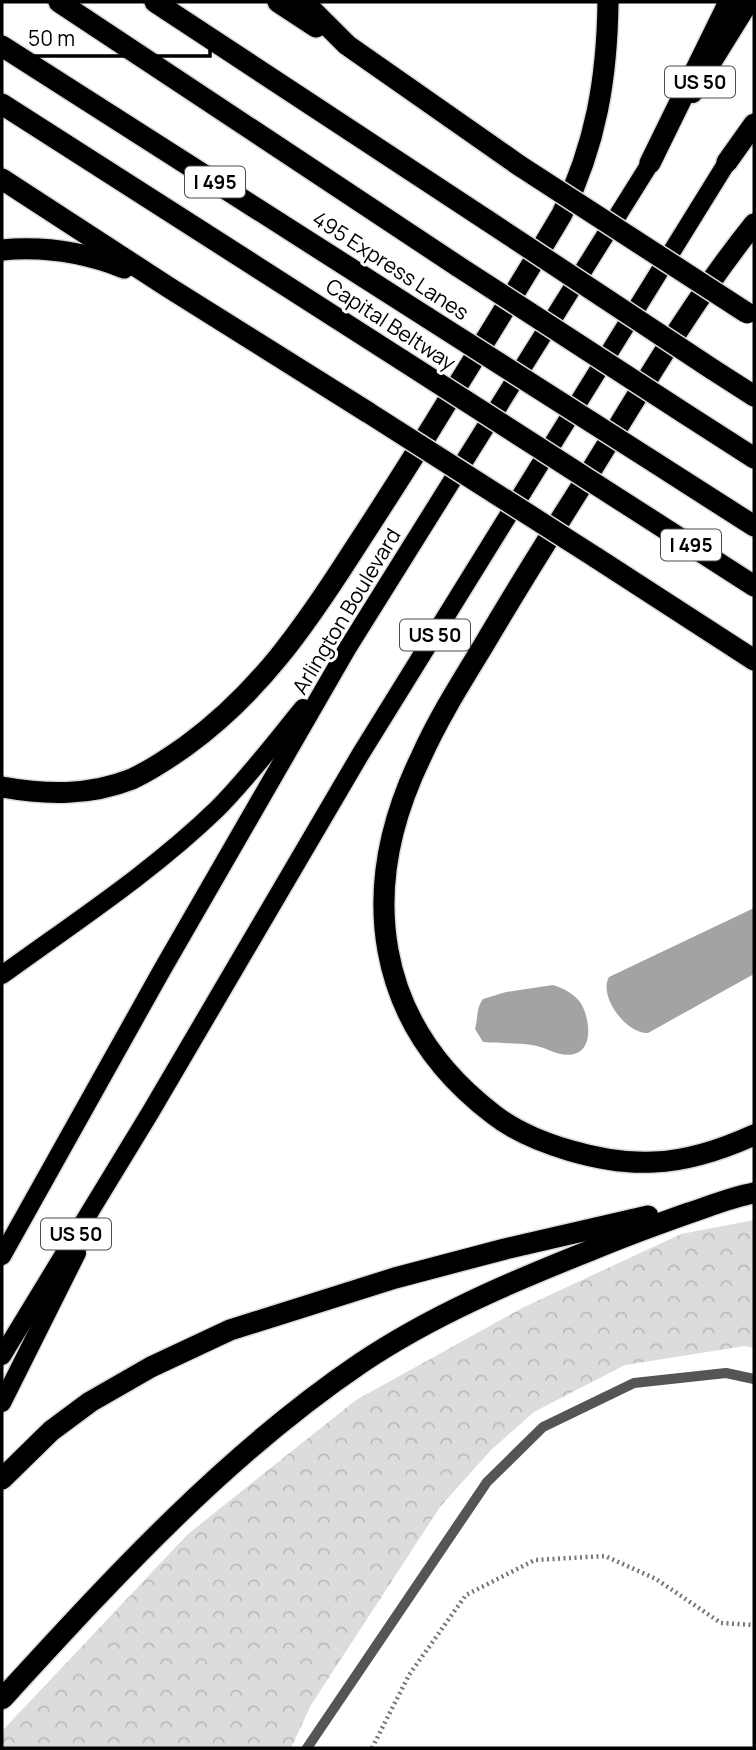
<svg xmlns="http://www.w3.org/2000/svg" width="756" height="1750" viewBox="0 0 756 1750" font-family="Manrope,sans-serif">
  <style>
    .forest { fill: url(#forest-crowns) }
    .water { fill: #a3a3a3 }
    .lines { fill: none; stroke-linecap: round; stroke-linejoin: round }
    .primary-casing { stroke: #dbdbdb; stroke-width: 21 }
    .highway-casing { stroke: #dbdbdb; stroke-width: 24 }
    .path { stroke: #777; stroke-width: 4.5; stroke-dasharray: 2 3.5; stroke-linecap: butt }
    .lane { stroke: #555; stroke-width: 10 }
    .primary { stroke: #000; stroke-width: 18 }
    .highway { stroke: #000; stroke-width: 21 }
    .highway-bridge-casing { stroke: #dbdbdb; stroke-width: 24; stroke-linecap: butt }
    .highway-bridge { stroke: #000; stroke-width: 21 }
    .labels { text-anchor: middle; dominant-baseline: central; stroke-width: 6; stroke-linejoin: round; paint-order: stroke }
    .shield { fill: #fff; stroke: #4c4c4c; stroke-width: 2 }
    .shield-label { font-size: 19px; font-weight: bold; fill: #000 }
    .street-label { font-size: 21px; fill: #000; stroke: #fff }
  </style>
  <defs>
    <pattern id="forest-crowns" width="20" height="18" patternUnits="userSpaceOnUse" patternTransform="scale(1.75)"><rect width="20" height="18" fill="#dcdcdc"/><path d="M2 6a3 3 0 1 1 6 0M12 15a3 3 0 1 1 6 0" fill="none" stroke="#bbb"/></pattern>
  </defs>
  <rect width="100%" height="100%" fill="#fff"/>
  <!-- forest -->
  <path class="forest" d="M 754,1220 L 754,1348 L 745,1346 L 625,1365 L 534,1412 L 491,1450 L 440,1507 L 311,1705 L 291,1748 L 2,1748 L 2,1731 L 188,1534 L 356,1400 L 524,1307 L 681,1234 Z"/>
  <!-- water -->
  <g class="water">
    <path d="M 754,908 L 754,974 L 648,1033 C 626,1034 598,996 609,977 Z"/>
    <path d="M 553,985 C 563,988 573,993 580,1002 C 589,1015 595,1049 574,1054 C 559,1058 547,1047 532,1045 C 516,1042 499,1044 483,1042 L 475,1029 C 478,1019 476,1008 483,999 L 506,992 Z"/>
  </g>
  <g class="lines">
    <defs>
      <g id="primary">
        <path d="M 693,94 L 750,2"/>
        <path d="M 2,975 C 75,922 152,872 217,809 C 248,778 275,742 303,708"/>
        <path d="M 2,1256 L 162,970 L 347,649 L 656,154"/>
        <path d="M 2,1356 L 150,1113 L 360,755 L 734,151"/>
        <path d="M 2,1403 L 77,1253"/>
      </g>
      <g id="highway">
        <path d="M 59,2 L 459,267"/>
        <path d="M 155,2 L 488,221"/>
        <path d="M 278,2 L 316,27"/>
        <path d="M 304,2 L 347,45 L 520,166"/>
        <path d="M 2,46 L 428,318"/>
        <path d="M 2,104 L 402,360"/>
        <path d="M 727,162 L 754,124"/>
        <path d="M 650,163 L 729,2"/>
        <path d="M 2,179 L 168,287 L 369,413"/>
        <path d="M 754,224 C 687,307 631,408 574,498 C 543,547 512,597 482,648 C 460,684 438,719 421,757 C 357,889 373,1022 493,1114 C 531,1144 605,1165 654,1162 C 688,1161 723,1149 754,1135"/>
        <path d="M 2,250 C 45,246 84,252 124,268"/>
        <path d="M 712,369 L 754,396"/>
        <path d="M 684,413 L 754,458"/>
        <path d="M 654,462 L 754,526"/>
        <path d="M 628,505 L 754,586"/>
        <path d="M 595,557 L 754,660"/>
        <path d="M 2,787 C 46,795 89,796 132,779 C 151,770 169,758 186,746 C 259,693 305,626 353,551 C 379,511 405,471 430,430 C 474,358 519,287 562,214 C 596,144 607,79 608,2"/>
        <path d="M 2,1479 L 51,1431 L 90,1402 L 151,1367 L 230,1330 L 395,1278 L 505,1249 L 648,1216"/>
        <path d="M 2,1699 C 113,1578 225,1455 361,1363 C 431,1316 511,1282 589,1251 C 622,1237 655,1225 689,1213 C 710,1206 732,1197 754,1193"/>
      </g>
    </defs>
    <!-- primary casing -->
    <use href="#primary" class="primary-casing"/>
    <!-- highway casing -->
    <use href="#highway" class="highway-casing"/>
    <!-- path -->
    <path class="path" d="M 372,1748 L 409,1675 L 466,1595 L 535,1560 L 605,1556 L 656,1579 L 721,1623 L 754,1625"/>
    <!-- lane -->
    <path class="lane" d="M 307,1748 L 487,1482 L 543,1427 L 634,1383 L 726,1373 L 754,1379"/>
    <!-- primary -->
    <use href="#primary" class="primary"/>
    <!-- highway -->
    <use href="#highway" class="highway"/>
    <defs>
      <g id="highway-bridge">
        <path d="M 520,166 L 747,313"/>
        <path d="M 488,221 L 712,369"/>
        <path d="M 459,267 L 684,413"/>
        <path d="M 428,318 L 654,462"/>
        <path d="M 402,360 L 628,505"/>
        <path d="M 369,413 L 595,557"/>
      </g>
    </defs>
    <!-- highway-bridge casing -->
    <use href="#highway-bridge" class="highway-bridge-casing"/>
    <!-- highway-bridge -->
    <use href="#highway-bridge" class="highway-bridge"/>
  </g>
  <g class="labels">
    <!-- shield labels -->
    <g class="shield">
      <rect x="665" y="66.5" width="70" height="31" rx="5"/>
      <rect x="185" y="166.5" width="60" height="31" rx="5"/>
      <rect x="661" y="529.5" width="60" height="31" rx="5"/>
      <rect x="400" y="619.5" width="70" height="31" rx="5"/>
      <rect x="41" y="1218.5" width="70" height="31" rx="5"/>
    </g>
    <g class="shield-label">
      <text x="700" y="82">US 50</text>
      <text x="215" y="182">I 495</text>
      <text x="691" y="545">I 495</text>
      <text x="435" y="635">US 50</text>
      <text x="76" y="1234">US 50</text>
    </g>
    <!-- street labels -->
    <g class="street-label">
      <text transform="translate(391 265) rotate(33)">495 Express Lanes</text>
      <text transform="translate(391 324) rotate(33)">Capital Beltway</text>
      <text transform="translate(346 611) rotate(-59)">Arlington Boulevard</text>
    </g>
  </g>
  <!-- border -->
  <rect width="756" height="1750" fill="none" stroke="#000000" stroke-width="7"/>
  <!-- scale -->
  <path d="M18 46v10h192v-10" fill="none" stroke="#000000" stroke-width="3.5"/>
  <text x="28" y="46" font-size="21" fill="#000000" stroke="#ffffff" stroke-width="5" paint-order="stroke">50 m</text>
</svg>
